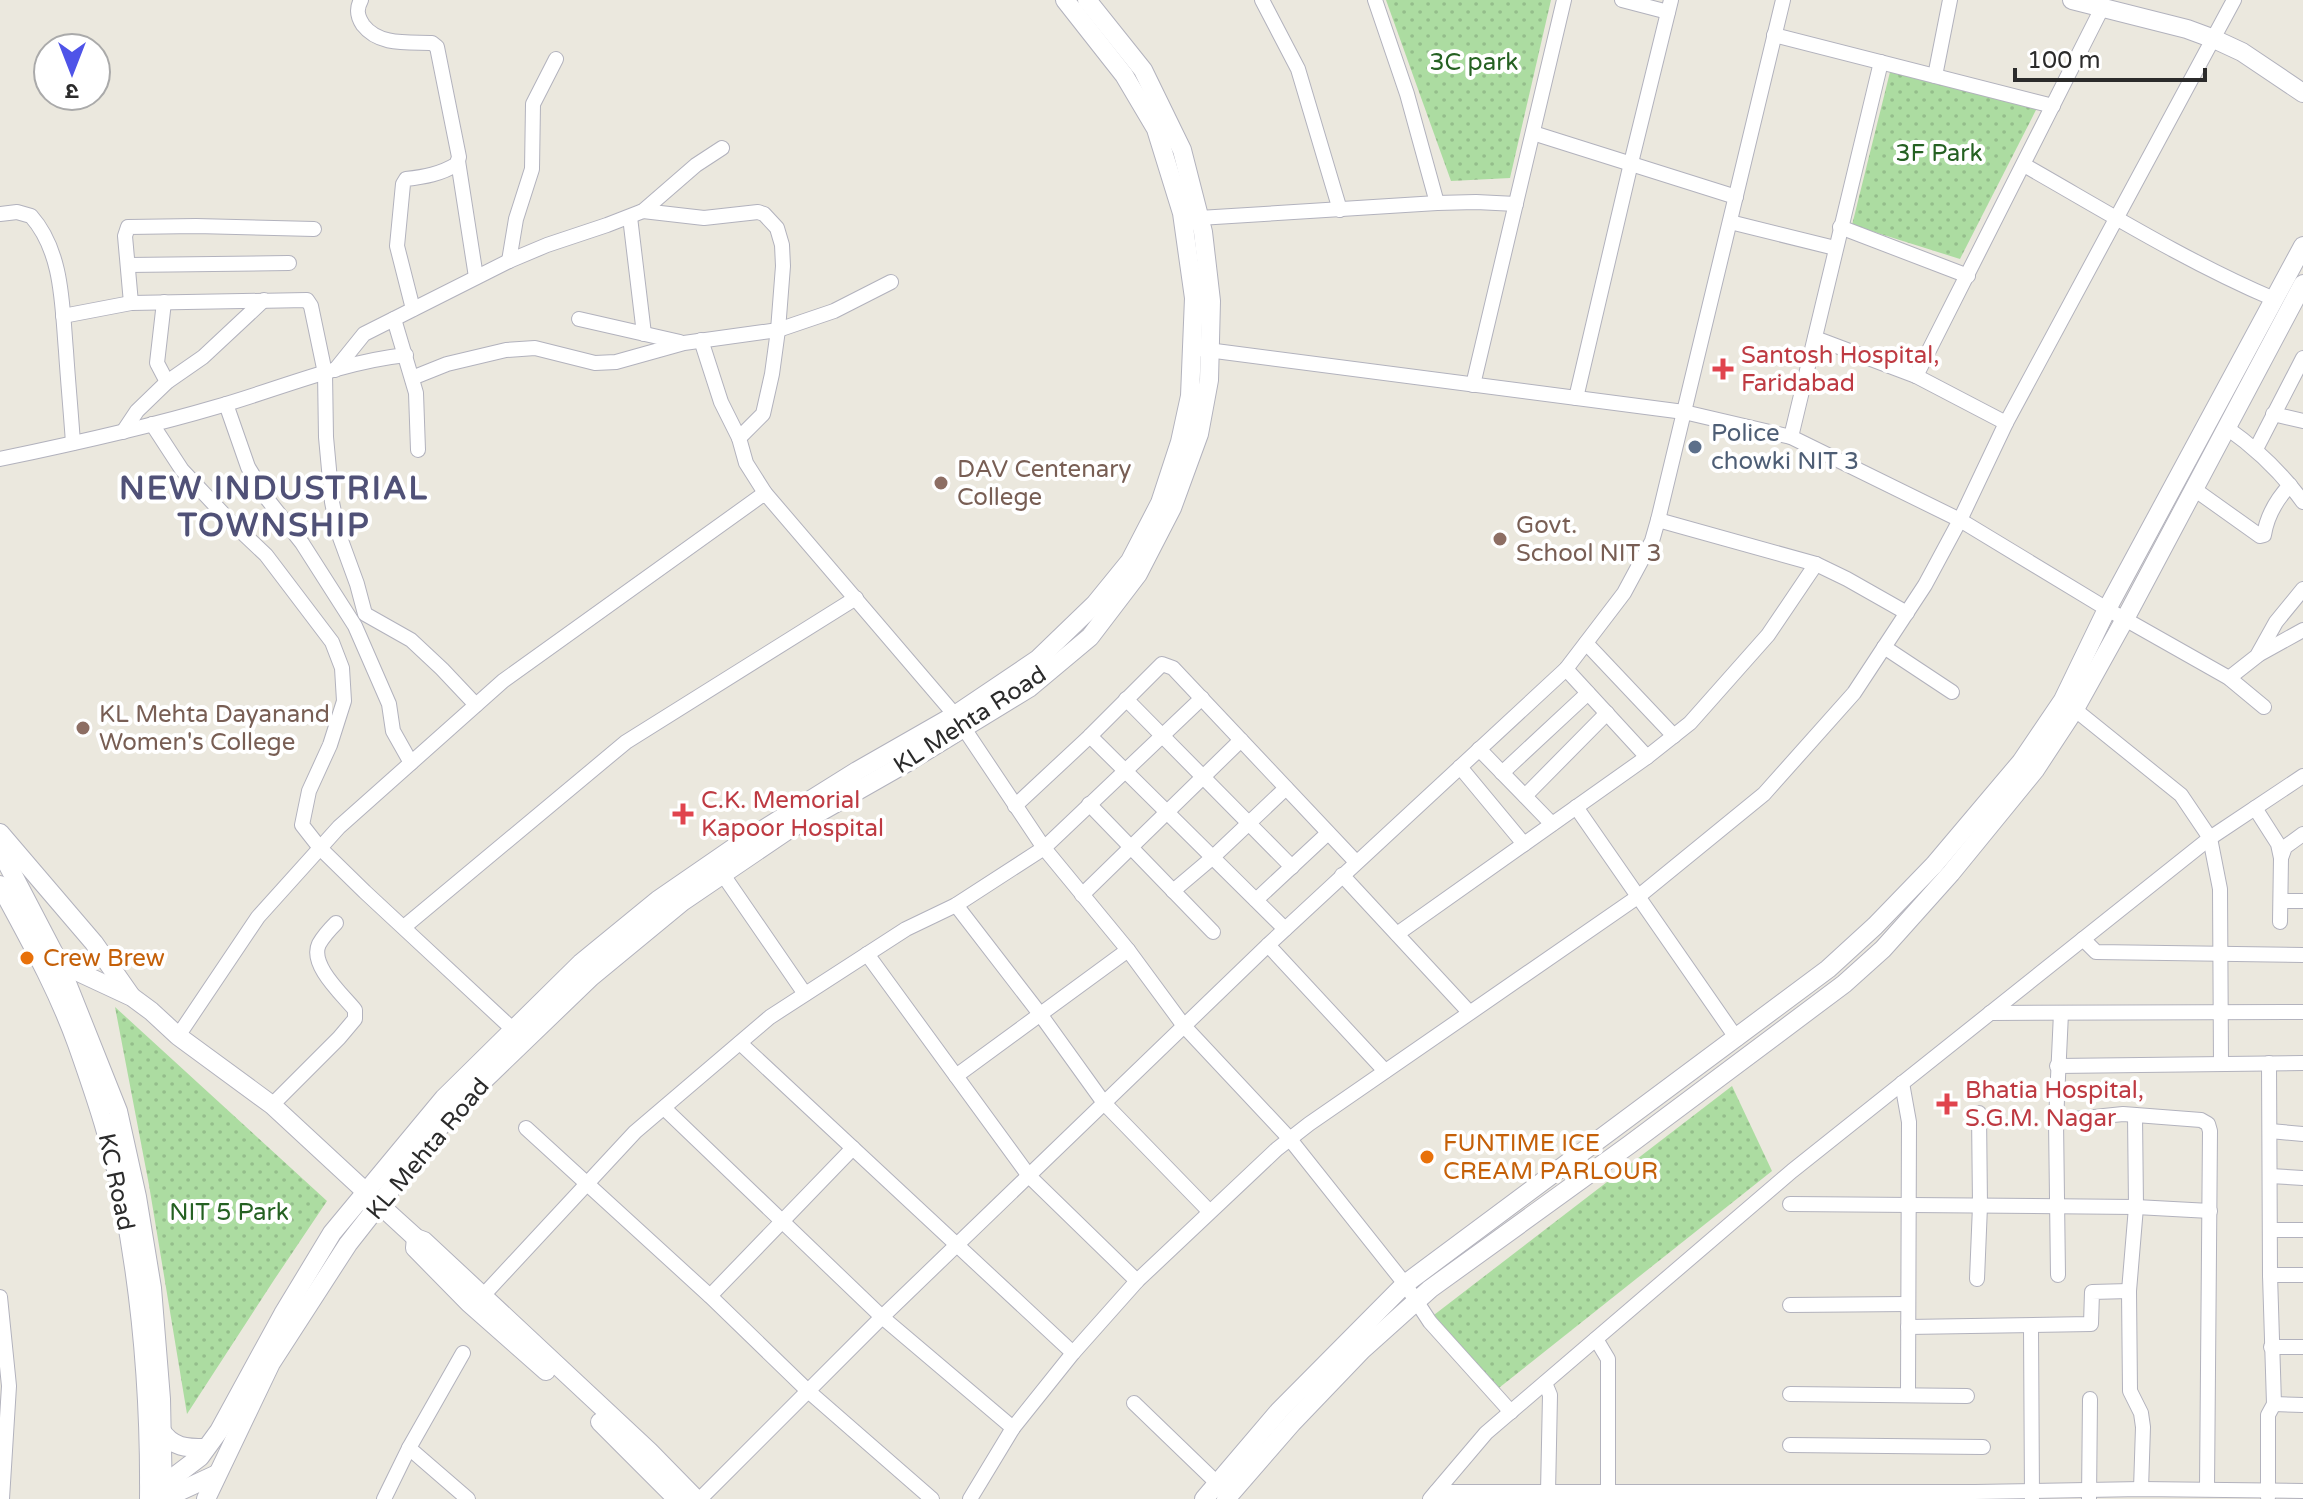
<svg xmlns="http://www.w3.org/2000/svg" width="2303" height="1499" viewBox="0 0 2303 1499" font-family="'Varela Round','Noto Sans Devanagari',sans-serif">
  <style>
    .park { fill: url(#park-dots) }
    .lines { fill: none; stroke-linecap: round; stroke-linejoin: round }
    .minor-casing { stroke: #b2b2bd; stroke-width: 16 }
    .tertiary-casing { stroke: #b2b2bd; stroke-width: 20 }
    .minor { stroke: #fff; stroke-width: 14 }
    .tertiary { stroke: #fff; stroke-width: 18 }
    .health-dot { fill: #e0444e; stroke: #fff; stroke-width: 3 }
    .service-dot { fill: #5c6f8a; stroke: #fff; stroke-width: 3 }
    .education-dot { fill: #8d6e63; stroke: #fff; stroke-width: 3 }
    .food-dot { fill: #e8710a; stroke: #fff; stroke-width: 3 }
    .labels { text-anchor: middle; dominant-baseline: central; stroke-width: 8; stroke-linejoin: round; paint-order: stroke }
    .park-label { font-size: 24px; fill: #256122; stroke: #fff }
    .health-label { font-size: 24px; fill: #be3a42; stroke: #fff; text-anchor: start }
    .service-label { font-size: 24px; fill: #4e5e75; stroke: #fff; text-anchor: start }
    .education-label { font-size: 24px; fill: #785e54; stroke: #fff; text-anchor: start }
    .street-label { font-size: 24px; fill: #2b2b2b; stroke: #fff }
    .food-label { font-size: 24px; fill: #c56008; stroke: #fff; text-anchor: start }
    .district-label { font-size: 32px; font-weight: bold; letter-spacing: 2px; fill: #505177; stroke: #fff }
  </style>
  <defs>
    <pattern id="park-dots" width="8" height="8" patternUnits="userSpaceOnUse" patternTransform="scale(2)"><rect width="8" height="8" fill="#acdca1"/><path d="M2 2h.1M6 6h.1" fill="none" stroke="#94bd8b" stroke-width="1.8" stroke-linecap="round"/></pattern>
  </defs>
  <rect width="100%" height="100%" fill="#ebe8de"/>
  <!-- park -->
  <g class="park">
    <path d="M 1386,0 L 1551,0 L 1510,178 L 1451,181 Z"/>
    <path d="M 1890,72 L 2037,108 L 1960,259 L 1852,225 Z"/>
    <path d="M 115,1007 L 327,1201 L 274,1280 L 187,1414 L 149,1185 Z"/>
    <path d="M 1732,1086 L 1772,1171 L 1495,1391 L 1430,1318 Z"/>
  </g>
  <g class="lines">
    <defs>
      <g id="minor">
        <path d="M 361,0 C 356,9 357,16 363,25 C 379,46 408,42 432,43 L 437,47 L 459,157 L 457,164 C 441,174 424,177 406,179 L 403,184 L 397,246 L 413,309"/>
        <path d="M 1262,0 L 1298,69 L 1340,210"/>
        <path d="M 1375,0 L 1407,94 L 1437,203"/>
        <path d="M 1622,0 L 1668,12"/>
        <path d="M 1774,35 L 2053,106"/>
        <path d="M 1935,76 L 1950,0"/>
        <path d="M 1533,133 L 1736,197"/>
        <path d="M 458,161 L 476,277"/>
        <path d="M 2024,165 C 2105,211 2187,262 2274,299"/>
        <path d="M 643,211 L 704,218 L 758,212 L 764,214 L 777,228 L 782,245 L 783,266 L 778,330 L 772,374 L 763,414 L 739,438 L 746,463 L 765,493"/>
        <path d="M 0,214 L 17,212 L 31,216 C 63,252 62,306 66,351 C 68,382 71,413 73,443"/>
        <path d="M 630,217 L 644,334"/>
        <path d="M 1199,218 L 1437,203 L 1476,202 L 1516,204"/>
        <path d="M 1730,222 L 1835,248"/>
        <path d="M 1840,227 L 1968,276"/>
        <path d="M 509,261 L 516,219 L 532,169 L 533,104 L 556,59"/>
        <path d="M 128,265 L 289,263"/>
        <path d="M 164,302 L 157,363 L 167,382"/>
        <path d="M 131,303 L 125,236 L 128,227 L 196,226 L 314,229"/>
        <path d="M 63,316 L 131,303 L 307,300 L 311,306 L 325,373 L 326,437 L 332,502 L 338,532 L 357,584 L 365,614 L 411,640 L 442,669 L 476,705"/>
        <path d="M 394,319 L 416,393 L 418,450"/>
        <path d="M 579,319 L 680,342"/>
        <path d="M 1815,338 L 1916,376 L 2006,423"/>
        <path d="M 701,340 L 721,402 L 739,438"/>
        <path d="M 1200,349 L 1684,412 L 1791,437 L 1960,520 L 2107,609 L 2229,678 L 2264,707"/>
        <path d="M 335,370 L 364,334 L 509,261 L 547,245 L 607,225 L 643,211 L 696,165 L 722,148"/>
        <path d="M 1916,376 L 2102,8"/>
        <path d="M 412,378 L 447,364 L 506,350 L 535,348 L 595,363 L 616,362 L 684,343 L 778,330 L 834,311 L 891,282"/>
        <path d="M 1473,385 L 1564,0"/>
        <path d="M 1576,398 L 1631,163 L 1671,0"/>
        <path d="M 226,404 L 248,467 L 268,500 L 302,543 L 355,626 L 389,704 L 393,731 L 411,763"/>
        <path d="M 2273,414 L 2303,421"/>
        <path d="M 152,424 L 182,470 L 230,521 L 266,555 L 332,642 L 342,668 L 344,701 L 330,745 L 309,791 L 302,825 L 320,848 L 365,892 L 520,1036"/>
        <path d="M 2227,428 C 2257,449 2281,472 2303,502"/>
        <path d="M 123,432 L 137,411 L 167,382 L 203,357 L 264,300"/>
        <path d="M 1791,437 L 1881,62"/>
        <path d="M 2256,449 L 2303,358"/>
        <path d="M 0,459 C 72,444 145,428 216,407 C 279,389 341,362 406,355"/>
        <path d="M 2194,489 L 2260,536 L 2264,535 C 2267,516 2277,499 2290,485"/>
        <path d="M 1658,520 L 1816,564 L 1847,579 L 1907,613"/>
        <path d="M 1586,643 L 1674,736"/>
        <path d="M 1884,647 L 1952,692"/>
        <path d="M 2258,655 L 2303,630"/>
        <path d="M 1566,669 L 1647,757"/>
        <path d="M 2229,678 L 2257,656 L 2276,622 L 2303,589"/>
        <path d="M 1126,699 L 1292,867"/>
        <path d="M 2068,704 L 2181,795 L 2210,838 L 2220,889 L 2221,1064"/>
        <path d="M 1090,736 L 1285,929"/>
        <path d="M 1479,749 L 1552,824"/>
        <path d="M 1460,767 L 1524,844"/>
        <path d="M 1502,773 L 1588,693"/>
        <path d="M 1525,796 L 1607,713"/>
        <path d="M 1089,804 L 1213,932"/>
        <path d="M 1015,806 L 1090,736 L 1162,664 L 1173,668 L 1356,862"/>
        <path d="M 1576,807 L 1737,1039"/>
        <path d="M 2255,808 L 2278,844 L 2281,858"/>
        <path d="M 717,866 L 805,994"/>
        <path d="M 1342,875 L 1469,1012"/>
        <path d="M 1173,891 L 1212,858 L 1286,788"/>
        <path d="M 1082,895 L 1241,740"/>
        <path d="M 1256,900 L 1328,833"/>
        <path d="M 2281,901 L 2303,901"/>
        <path d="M 956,905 L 1040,1014 L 1104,1103 L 1209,1211"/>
        <path d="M 2280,922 L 2281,858 L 2285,847 L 2303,834"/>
        <path d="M 404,927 L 626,742 L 856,598"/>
        <path d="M 1397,934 L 1647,757 L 1690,723 L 1768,635 L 1816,564"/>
        <path d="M 2083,939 L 2096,952 L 2303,955"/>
        <path d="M 1268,945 L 1385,1071"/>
        <path d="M 867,954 L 1029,1176 L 1137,1281"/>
        <path d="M 1990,1013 L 2303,1012"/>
        <path d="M 2061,1013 L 2056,1121 L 2123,1114 L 2201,1120 L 2208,1124 L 2210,1131 L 2207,1489"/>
        <path d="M 178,1036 L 258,917 L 339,827 L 503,681 L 765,493 L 955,715 L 1044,848 L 1128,950 L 1184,1026 L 1289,1138 L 1405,1284 L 1430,1322 L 1511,1412"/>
        <path d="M 740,1043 L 1073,1353"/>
        <path d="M 2057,1066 L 2303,1063"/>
        <path d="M 956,1076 L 1128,950"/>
        <path d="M 1902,1083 L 1909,1122 L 1908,1395"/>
        <path d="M 272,1105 L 339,1038 L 355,1019 L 355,1010 C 343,995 309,965 319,944 C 323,937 330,929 336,923"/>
        <path d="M 664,1108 L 882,1317 L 1013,1428"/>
        <path d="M 2135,1115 L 2136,1207 L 2129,1291 L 2130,1391 L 2141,1413 L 2143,1427 L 2141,1489"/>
        <path d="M 2056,1121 L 2058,1275"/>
        <path d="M 526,1128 L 710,1296 L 807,1390 L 932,1499"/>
        <path d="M 2270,1131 L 2303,1134"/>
        <path d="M 2270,1176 L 2303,1178"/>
        <path d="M 1790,1204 L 2136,1207 L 2210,1211"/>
        <path d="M 2270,1230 L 2303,1230"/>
        <path d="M 2270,1275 L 2303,1275"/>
        <path d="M 1977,1279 L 1980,1206 L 1979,1113"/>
        <path d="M 710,1296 L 853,1148"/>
        <path d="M 0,1297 L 9,1386 L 2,1499"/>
        <path d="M 478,1301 L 635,1132 L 770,1017 L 906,929 L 956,905 L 1044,848 L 1202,698"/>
        <path d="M 1790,1305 L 1908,1304"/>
        <path d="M 1908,1327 L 2091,1324 L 2092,1292 L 2129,1291"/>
        <path d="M 2031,1327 L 2032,1498"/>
        <path d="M 1596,1339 L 1608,1359 L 1608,1492"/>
        <path d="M 2271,1347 L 2303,1347"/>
        <path d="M 1545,1383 L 1550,1395 L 1548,1492"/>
        <path d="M 1790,1394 L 1967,1396"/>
        <path d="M 1134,1403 L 1217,1483"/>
        <path d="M 2274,1404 L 2303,1405"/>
        <path d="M 1790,1445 L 1983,1447"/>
        <path d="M 409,1448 L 468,1499"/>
        <path d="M 1436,1492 L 1975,1492 L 2141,1489 L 2303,1491"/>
        <path d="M 2268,1497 L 2268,1415 L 2274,1404 L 2270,1275 L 2269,1063"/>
        <path d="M 384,1499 L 409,1448 L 463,1353"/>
        <path d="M 700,1499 L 882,1317 L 1268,945 L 1566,669 L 1624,593 L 1652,541 L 1658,520 L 1783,0"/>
        <path d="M 970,1499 L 1013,1428 L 1073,1353 L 1137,1281 L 1277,1149 L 1309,1124 L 1639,896 L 1764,794 L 1854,693 L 1925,585 L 1960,520 L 2006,423 L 2234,0"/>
        <path d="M 1430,1499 L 1486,1433 L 1792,1171 L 2210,838 L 2303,776"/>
        <path d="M 2089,1499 L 2090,1399"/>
      </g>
      <g id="tertiary">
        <path d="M 2072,0 L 2187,29 L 2214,39 L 2242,52 L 2303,93"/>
        <path d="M 0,833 L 94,943 L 131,996"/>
        <path d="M 0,850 L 59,963 L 118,1111 L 137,1197 L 152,1288 L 161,1399 L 163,1499"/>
        <path d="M 0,885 C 28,937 57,988 77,1044 C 95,1095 113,1148 123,1202 C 142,1300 150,1400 149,1499"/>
        <path d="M 40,958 L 59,963 L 132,997 L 151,1011 L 178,1036 L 272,1105 L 393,1217 L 416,1238 L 424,1241 L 649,1451 L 696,1499"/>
        <path d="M 416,1238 L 415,1248 L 469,1303 L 546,1371"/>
        <path d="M 600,1422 L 677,1499"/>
        <path d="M 161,1430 C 172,1448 187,1448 206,1448"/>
        <path d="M 149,1482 L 171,1479 L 200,1457 L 219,1431 L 283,1314 L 332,1233 L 444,1098 L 581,963 L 658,900 L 732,849 L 857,771 L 955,715 L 1038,659 L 1095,604 L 1130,561 L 1160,503 L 1180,442 L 1190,396 L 1194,298 L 1182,213 L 1156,129 L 1124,75 L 1065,0"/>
        <path d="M 153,1498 L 176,1493 L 217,1474"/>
        <path d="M 206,1499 L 271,1363 L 348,1244 L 454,1109 L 591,977 L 682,902 L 785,832 L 908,762 L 1029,688 L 1090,637 L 1138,574 L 1172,508 L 1199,434 L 1209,380 L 1211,301 L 1203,232 L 1182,150 L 1143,70 L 1087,0"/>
        <path d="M 1204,1499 L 1279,1411 L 1405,1284 L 1828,969 L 1875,926 L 1934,865 L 2021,762 L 2063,700 L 2107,609 L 2303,246"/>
        <path d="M 1226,1499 L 1292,1423 L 1362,1350 L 1430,1289 L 1629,1145 L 1844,984 L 1883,949 L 1951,873 L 2035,770 L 2075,709 L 2125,619 L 2303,284"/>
      </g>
    </defs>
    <!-- minor casing -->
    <use href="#minor" class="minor-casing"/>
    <!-- tertiary casing -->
    <use href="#tertiary" class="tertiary-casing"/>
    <!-- minor -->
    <use href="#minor" class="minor"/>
    <!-- tertiary -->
    <use href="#tertiary" class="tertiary"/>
  </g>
  <!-- markers -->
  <g class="health-dot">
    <path d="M1719 357h8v8h8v8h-8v8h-8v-8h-8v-8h8z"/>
    <path d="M679 802h8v8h8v8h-8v8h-8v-8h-8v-8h8z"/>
    <path d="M1943 1092h8v8h8v8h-8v8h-8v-8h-8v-8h8z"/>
  </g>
  <circle class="service-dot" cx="1695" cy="447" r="8"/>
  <g class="education-dot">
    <circle cx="941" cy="483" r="8"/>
    <circle cx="1500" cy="539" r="8"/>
    <circle cx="83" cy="728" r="8"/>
  </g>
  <g class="food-dot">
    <circle cx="27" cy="958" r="8"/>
    <circle cx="1427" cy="1157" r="8"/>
  </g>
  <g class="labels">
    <!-- park labels -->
    <g class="park-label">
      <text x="1474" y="62">3C park</text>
      <text x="1939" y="153">3F Park</text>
      <text x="229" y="1212">NIT 5 Park</text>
    </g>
    <!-- health labels -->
    <g class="health-label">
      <text x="1741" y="355">Santosh Hospital,<tspan x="1741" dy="28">Faridabad</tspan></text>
      <text x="701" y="800">C.K. Memorial<tspan x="701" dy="28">Kapoor Hospital</tspan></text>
      <text x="1965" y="1090">Bhatia Hospital,<tspan x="1965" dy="28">S.G.M. Nagar</tspan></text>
    </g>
    <!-- service labels -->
    <g class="service-label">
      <text x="1711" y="433">Police<tspan x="1711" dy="28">chowki NIT 3</tspan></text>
    </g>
    <!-- education labels -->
    <g class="education-label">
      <text x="957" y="469">DAV Centenary<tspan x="957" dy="28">College</tspan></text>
      <text x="1516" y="525">Govt.<tspan x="1516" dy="28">School NIT 3</tspan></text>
      <text x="99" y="714">KL Mehta Dayanand<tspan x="99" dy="28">Women's College</tspan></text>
    </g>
    <!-- street labels -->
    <g class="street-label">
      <text transform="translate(970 720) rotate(-33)">KL Mehta Road</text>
      <text transform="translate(428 1149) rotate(-50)">KL Mehta Road</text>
      <text transform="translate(116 1182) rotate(78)">KC Road</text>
    </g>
    <!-- food labels -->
    <g class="food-label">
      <text x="43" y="958">Crew Brew</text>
      <text x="1443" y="1143">FUNTIME ICE<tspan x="1443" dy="28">CREAM PARLOUR</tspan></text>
    </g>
    <!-- district labels -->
    <g class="district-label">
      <text x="274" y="489">NEW INDUSTRIAL<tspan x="274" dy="37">TOWNSHIP</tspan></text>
    </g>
  </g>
  <!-- north arrow -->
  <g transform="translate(72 72) rotate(180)"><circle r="38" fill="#ffffff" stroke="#aaaaaa" stroke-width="2"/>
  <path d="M0-6L14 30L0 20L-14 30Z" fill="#4f54e8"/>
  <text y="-12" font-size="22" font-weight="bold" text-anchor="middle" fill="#2b2b2b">उ</text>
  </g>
  <!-- scale -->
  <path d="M2015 68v12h190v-12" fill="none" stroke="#2b2b2b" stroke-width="4"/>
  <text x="2027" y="68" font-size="24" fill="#2b2b2b" stroke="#ffffff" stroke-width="6" paint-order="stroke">100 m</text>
</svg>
